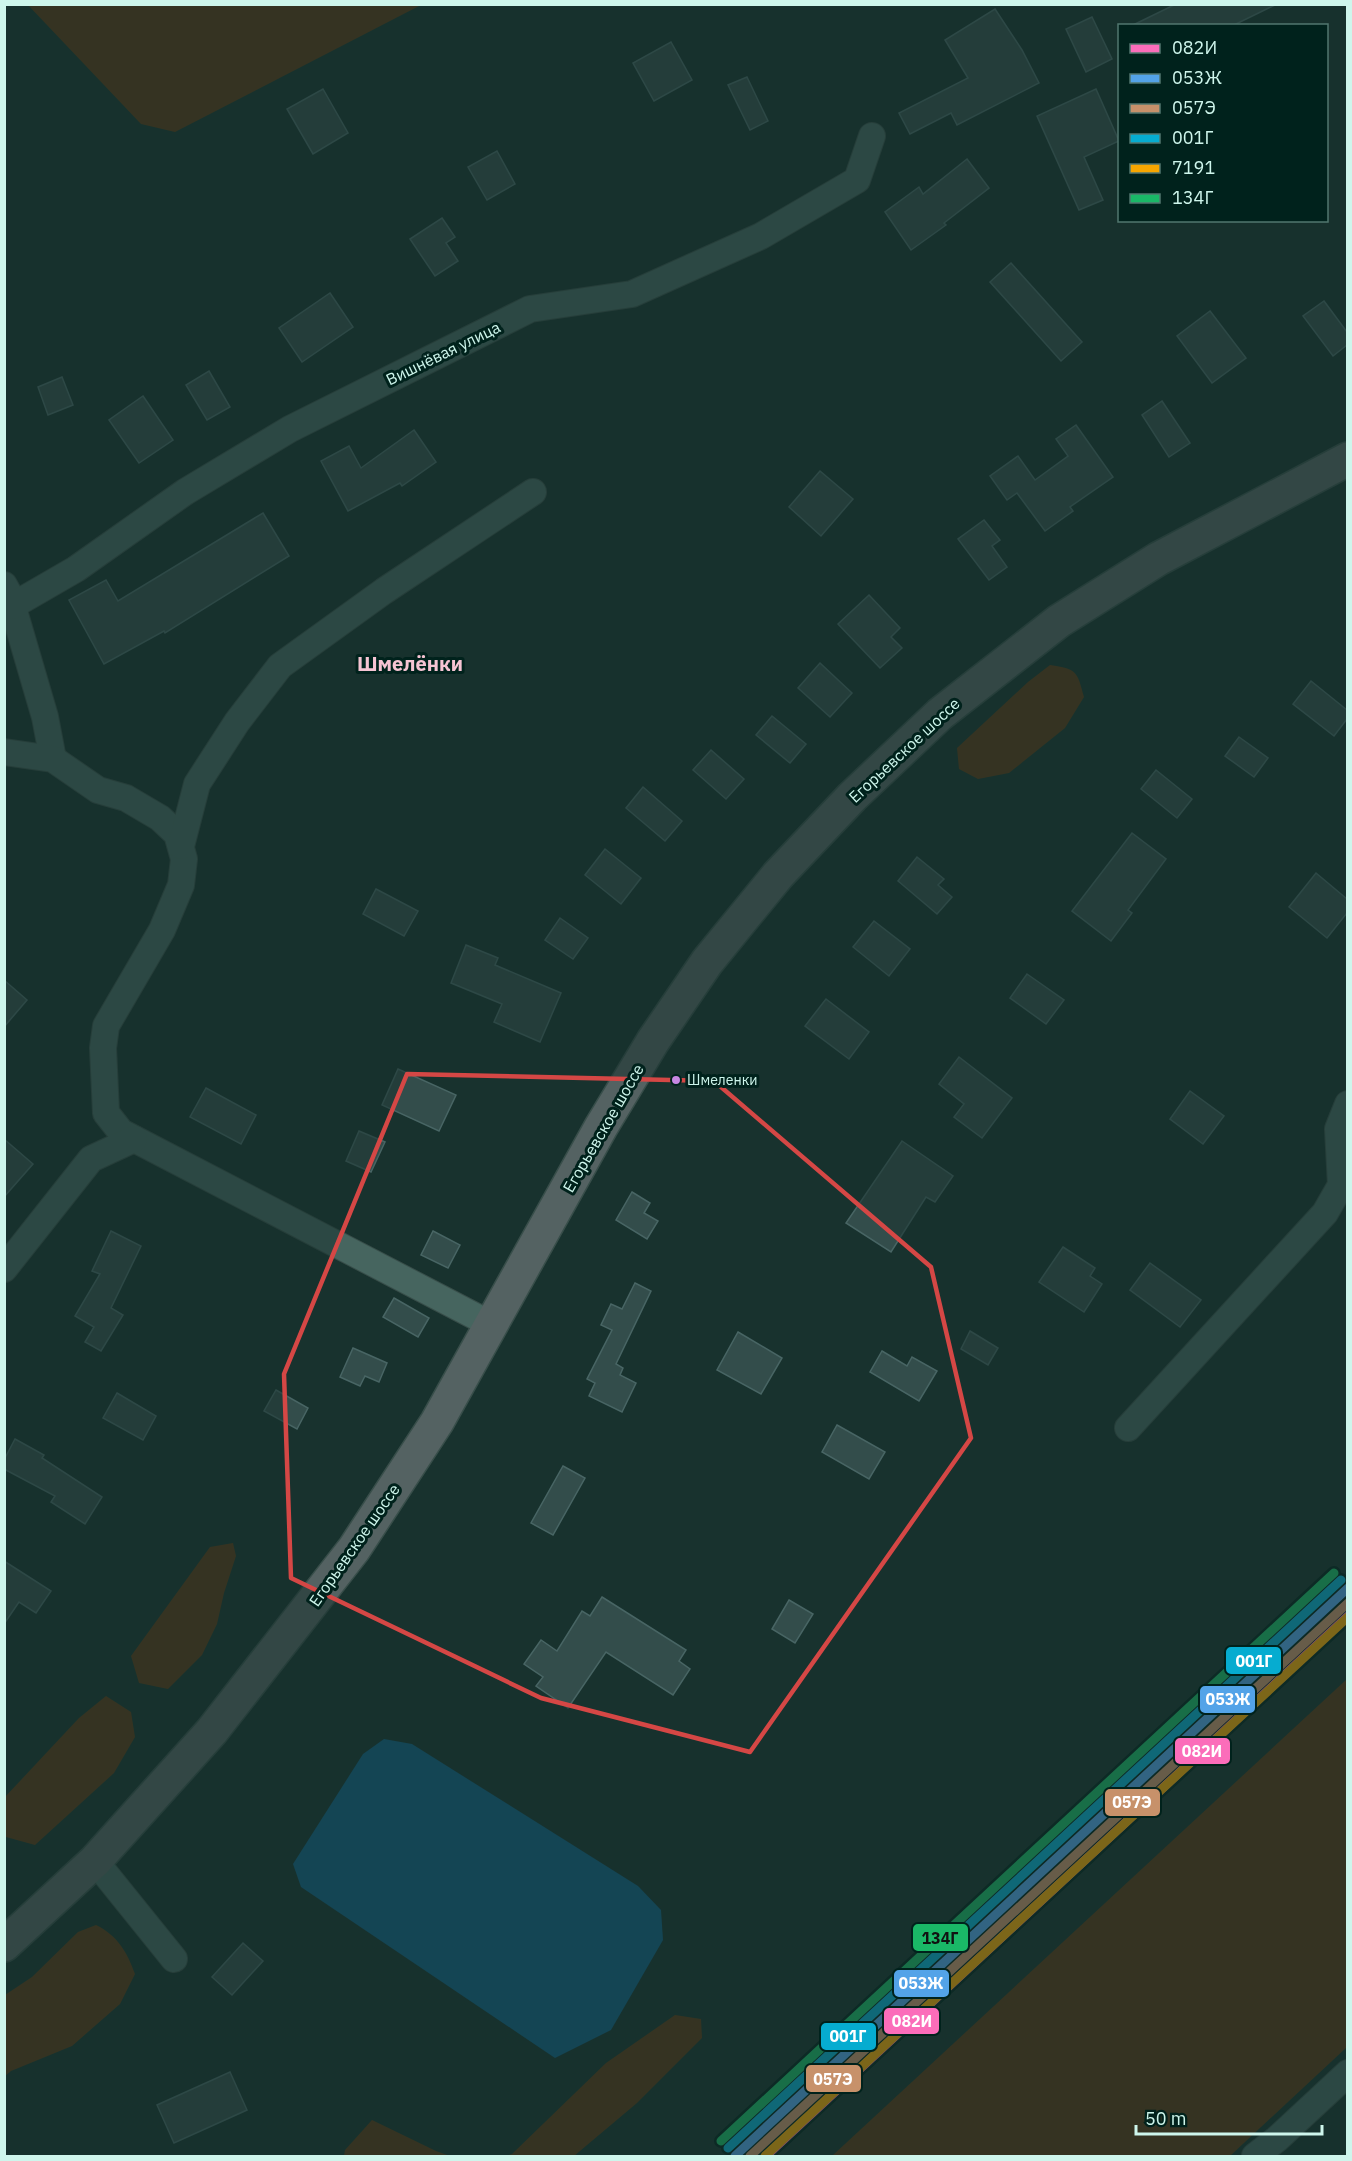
<svg xmlns="http://www.w3.org/2000/svg" width="1352" height="2161" viewBox="0 0 1352 2161" font-family="'IBM Plex Sans',sans-serif">
  <style>
    .green { fill: #5a3714 }
    .water { fill: #105d83 }
    .building { fill: #334d4b; stroke: #486564; stroke-width: 1.5 }
    .lines { fill: none; stroke-linecap: round; stroke-linejoin: round }
    .minor-casing { stroke: #384e4a; stroke-width: 28 }
    .primary-casing { stroke: #384e4a; stroke-width: 36 }
    .minor { stroke: #46655f; stroke-width: 26 }
    .primary { stroke: #546262; stroke-width: 33 }
    .rail-1-casing { stroke: #00221c; stroke-width: 14 }
    .rail-2-casing { stroke: #00221c; stroke-width: 14 }
    .rail-3-casing { stroke: #00221c; stroke-width: 14 }
    .rail-4-casing { stroke: #00221c; stroke-width: 14 }
    .rail-5-casing { stroke: #00221c; stroke-width: 14 }
    .rail-6-casing { stroke: #00221c; stroke-width: 14 }
    .rail-1 { stroke: #fb6dba; stroke-width: 9 }
    .rail-2 { stroke: #53a3e8; stroke-width: 9 }
    .rail-3 { stroke: #c7916a; stroke-width: 9 }
    .rail-4 { stroke: #06acd0; stroke-width: 9 }
    .rail-5 { stroke: #f7a600; stroke-width: 9 }
    .rail-6 { stroke: #1ab867; stroke-width: 9 }
    .marked { fill: none; stroke: #d54745; stroke-width: 4.5; stroke-linejoin: round }
    .bus-dot { fill: #c787e3; stroke: #00221c; stroke-width: 2 }
    .labels { text-anchor: middle; dominant-baseline: central; stroke-width: 6; stroke-linejoin: round; paint-order: stroke }
    .bus-label { font-size: 14px; fill: #cef6ec; stroke: #00221c; text-anchor: start }
    .street-label { font-size: 16px; fill: #cef6ec; stroke: #00221c }
    .quarter-label { font-size: 20px; font-weight: bold; fill: #f6c4d3; stroke: #00221c }
    .line-badge { stroke: #00221c; stroke-width: 2 }
    .badge-label { font-size: 16px; text-anchor: middle; font-weight: bold; fill: #fff }
    .pale-badge-label { font-size: 16px; text-anchor: middle; font-weight: bold; fill: #111 }
  </style>
  <rect width="100%" height="100%" fill="#18322e"/>
  <!-- green -->
  <g class="green">
    <path d="M 28,5 L 421,5 L 175,132 L 141,124 Z"/>
    <path d="M 1050,665 C 1077,669 1077,671 1084,697 L 1065,728 L 1009,773 L 978,779 L 959,769 L 957,748 L 1028,682 Z"/>
    <path d="M 233,1543 L 236,1556 L 224,1593 L 217,1624 L 202,1655 L 168,1689 L 139,1683 L 131,1656 L 210,1547 Z"/>
    <path d="M 1347,1679 L 1347,2047 L 1230,2156 L 832,2156 Z"/>
    <path d="M 106,1696 L 131,1712 L 135,1737 L 114,1773 L 35,1845 L 6,1837 L 4,1831 L 5,1797 L 79,1718 Z"/>
    <path d="M 96,1925 C 118,1936 127,1952 135,1974 L 120,2004 L 72,2046 L 11,2071 L 5,2076 L 5,1995 L 32,1977 L 78,1932 Z"/>
    <path d="M 675,2015 L 701,2019 L 702,2038 L 637,2103 L 574,2156 L 506,2156 L 512,2154 L 606,2063 Z"/>
    <path d="M 372,2120 L 436,2151 L 450,2156 L 344,2156 L 345,2150 Z"/>
  </g>
  <!-- water -->
  <path class="water" d="M 384,1739 L 412,1744 L 638,1886 L 661,1910 L 663,1940 L 611,2030 L 555,2058 L 301,1887 L 293,1864 L 363,1754 Z"/>
  <!-- building -->
  <g class="building">
    <path d="M 1176,4 L 1277,4 L 1232,26 L 1131,26 Z"/>
    <path d="M 995,9 L 1022,50 L 1039,83 L 957,125 L 951,113 L 910,134 L 899,113 L 968,78 L 945,40 Z"/>
    <path d="M 1092,17 L 1112,59 L 1086,72 L 1066,29 Z"/>
    <path d="M 671,42 L 692,80 L 654,101 L 633,63 Z"/>
    <path d="M 747,77 L 768,121 L 750,130 L 728,85 Z"/>
    <path d="M 323,89 L 348,133 L 313,154 L 287,109 Z"/>
    <path d="M 1096,89 L 1119,141 L 1084,157 L 1103,200 L 1079,210 L 1037,116 Z"/>
    <path d="M 497,151 L 515,184 L 487,200 L 468,167 Z"/>
    <path d="M 967,159 L 989,188 L 944,223 L 946,225 L 911,250 L 885,212 L 919,187 L 923,194 Z"/>
    <path d="M 442,218 L 455,237 L 446,243 L 458,261 L 435,276 L 410,239 Z"/>
    <path d="M 1011,263 L 1082,342 L 1061,361 L 990,282 Z"/>
    <path d="M 330,293 L 353,327 L 302,362 L 279,328 Z"/>
    <path d="M 1324,301 L 1347,332 L 1347,345 L 1333,356 L 1303,316 Z"/>
    <path d="M 1210,311 L 1246,358 L 1212,383 L 1177,336 Z"/>
    <path d="M 209,371 L 230,407 L 207,420 L 186,385 Z"/>
    <path d="M 62,377 L 73,405 L 48,415 L 38,387 Z"/>
    <path d="M 143,396 L 173,440 L 139,463 L 109,420 Z"/>
    <path d="M 1162,401 L 1190,443 L 1169,457 L 1142,415 Z"/>
    <path d="M 1076,425 L 1113,477 L 1070,507 L 1073,511 L 1045,531 L 1017,493 L 1007,500 L 990,476 L 1018,456 L 1035,480 L 1068,456 L 1056,439 Z"/>
    <path d="M 414,430 L 436,462 L 402,486 L 400,483 L 348,511 L 321,461 L 349,446 L 361,468 Z"/>
    <path d="M 820,471 L 853,499 L 821,536 L 789,507 Z"/>
    <path d="M 263,513 L 289,556 L 165,633 L 164,631 L 104,664 L 69,600 L 106,580 L 118,601 Z"/>
    <path d="M 984,520 L 1000,540 L 992,546 L 1007,567 L 989,580 L 958,539 Z"/>
    <path d="M 869,595 L 900,628 L 891,637 L 902,648 L 880,668 L 838,624 Z"/>
    <path d="M 820,663 L 852,693 L 830,717 L 798,688 Z"/>
    <path d="M 1311,681 L 1347,710 L 1347,719 L 1334,736 L 1293,704 Z"/>
    <path d="M 772,716 L 806,744 L 790,763 L 756,735 Z"/>
    <path d="M 1239,737 L 1268,758 L 1254,777 L 1225,756 Z"/>
    <path d="M 711,750 L 744,779 L 726,799 L 693,770 Z"/>
    <path d="M 1156,770 L 1192,799 L 1177,818 L 1141,789 Z"/>
    <path d="M 643,787 L 682,821 L 665,841 L 626,808 Z"/>
    <path d="M 1132,833 L 1166,859 L 1128,910 L 1132,913 L 1111,941 L 1072,911 Z"/>
    <path d="M 605,849 L 641,878 L 621,904 L 585,875 Z"/>
    <path d="M 917,857 L 944,879 L 938,885 L 952,897 L 937,914 L 898,881 Z"/>
    <path d="M 1316,873 L 1347,899 L 1347,913 L 1327,938 L 1289,907 Z"/>
    <path d="M 376,889 L 418,911 L 404,936 L 363,914 Z"/>
    <path d="M 560,918 L 588,938 L 573,959 L 545,940 Z"/>
    <path d="M 874,921 L 910,949 L 889,976 L 853,947 Z"/>
    <path d="M 466,945 L 498,958 L 495,965 L 561,993 L 540,1042 L 494,1022 L 502,1004 L 451,983 Z"/>
    <path d="M 1027,974 L 1064,1000 L 1046,1024 L 1010,998 Z"/>
    <path d="M 4,980 L 27,1000 L 4,1027 Z"/>
    <path d="M 826,999 L 869,1032 L 849,1059 L 805,1026 Z"/>
    <path d="M 959,1057 L 1012,1098 L 982,1138 L 954,1117 L 964,1104 L 939,1084 Z"/>
    <path d="M 398,1069 L 456,1095 L 439,1131 L 382,1105 Z"/>
    <path d="M 206,1088 L 256,1115 L 241,1144 L 190,1117 Z"/>
    <path d="M 1190,1091 L 1224,1116 L 1203,1144 L 1170,1119 Z"/>
    <path d="M 359,1131 L 385,1142 L 371,1172 L 346,1161 Z"/>
    <path d="M 4,1139 L 33,1164 L 4,1197 Z"/>
    <path d="M 902,1141 L 953,1176 L 935,1202 L 926,1197 L 891,1252 L 846,1223 Z"/>
    <path d="M 632,1192 L 650,1203 L 644,1213 L 658,1221 L 647,1239 L 616,1220 Z"/>
    <path d="M 111,1231 L 141,1246 L 111,1308 L 123,1315 L 101,1351 L 85,1342 L 94,1327 L 75,1316 L 100,1274 L 92,1271 Z"/>
    <path d="M 433,1231 L 460,1245 L 448,1268 L 421,1255 Z"/>
    <path d="M 1063,1247 L 1095,1268 L 1090,1276 L 1102,1284 L 1084,1312 L 1039,1282 Z"/>
    <path d="M 1150,1263 L 1201,1300 L 1180,1327 L 1130,1290 Z"/>
    <path d="M 635,1283 L 651,1291 L 616,1364 L 623,1368 L 620,1375 L 636,1383 L 622,1412 L 589,1396 L 595,1383 L 587,1379 L 612,1330 L 601,1325 L 611,1304 L 622,1309 Z"/>
    <path d="M 394,1298 L 429,1318 L 418,1337 L 383,1317 Z"/>
    <path d="M 970,1331 L 998,1348 L 988,1365 L 961,1349 Z"/>
    <path d="M 738,1332 L 782,1358 L 761,1394 L 717,1370 Z"/>
    <path d="M 353,1348 L 387,1363 L 379,1382 L 365,1376 L 360,1386 L 340,1377 Z"/>
    <path d="M 882,1351 L 907,1366 L 912,1357 L 937,1371 L 919,1401 L 870,1372 Z"/>
    <path d="M 276,1390 L 308,1408 L 297,1429 L 264,1411 Z"/>
    <path d="M 117,1393 L 156,1416 L 143,1440 L 103,1418 Z"/>
    <path d="M 837,1425 L 885,1452 L 869,1479 L 822,1452 Z"/>
    <path d="M 15,1439 L 44,1455 L 42,1458 L 102,1497 L 85,1524 L 51,1502 L 55,1496 L 4,1469 L 4,1460 Z"/>
    <path d="M 563,1466 L 585,1478 L 553,1535 L 531,1523 Z"/>
    <path d="M 4,1561 L 51,1591 L 36,1613 L 19,1602 L 4,1624 Z"/>
    <path d="M 602,1597 L 686,1650 L 679,1661 L 690,1669 L 673,1695 L 606,1652 L 568,1708 L 536,1686 L 543,1677 L 524,1664 L 541,1640 L 557,1651 L 582,1611 L 590,1616 Z"/>
    <path d="M 789,1600 L 813,1614 L 795,1643 L 772,1629 Z"/>
    <path d="M 243,1943 L 263,1961 L 232,1995 L 212,1977 Z"/>
    <path d="M 230,2072 L 247,2110 L 174,2143 L 157,2105 Z"/>
  </g>
  <g class="lines">
    <defs>
      <g id="minor">
        <path d="M 4,585 L 9,594 L 45,717 L 53,759"/>
        <path d="M 12,606 L 76,569 L 185,492 L 290,429 L 530,309 L 632,294 L 761,236 L 857,180 L 872,136"/>
        <path d="M 4,752 L 53,759 L 98,790 L 126,798 L 160,818 L 177,834 L 184,859 L 181,885 L 162,930 L 106,1026 L 103,1048 L 106,1113 L 121,1132 L 492,1325"/>
        <path d="M 181,846 L 197,784 L 237,722 L 280,666 L 384,591 L 533,492"/>
        <path d="M 4,1269 L 91,1159 L 134,1139"/>
        <path d="M 1128,1428 L 1325,1213 L 1341,1185 L 1338,1129 L 1348,1104"/>
        <path d="M 95,1861 L 174,1959"/>
        <path d="M 1255,2156 L 1277,2139 L 1348,2073"/>
      </g>
      <path id="primary" d="M 4,1945 L 95,1861 L 212,1731 L 354,1549 L 437,1422 L 601,1127 L 653,1041 L 707,962 L 778,875 L 852,797 L 940,714 L 1059,621 L 1158,559 L 1348,459"/>
    </defs>
    <!-- minor casing -->
    <use href="#minor" class="minor-casing"/>
    <!-- primary casing -->
    <use href="#primary" class="primary-casing"/>
    <!-- minor -->
    <use href="#minor" class="minor"/>
    <!-- primary -->
    <use href="#primary" class="primary"/>
    <defs>
      <path id="rail-1" d="M 766,2156 L 1348,1616"/>
      <path id="rail-2" d="M 735,2156 L 1348,1588"/>
      <path id="rail-3" d="M 750,2156 L 1348,1603"/>
      <path id="rail-4" d="M 728,2148 L 1341,1580"/>
      <path id="rail-5" d="M 765,2156 L 1348,1617"/>
      <path id="rail-6" d="M 721,2141 L 1334,1573"/>
    </defs>
    <!-- rail-1 casing -->
    <use href="#rail-1" class="rail-1-casing"/>
    <!-- rail-2 casing -->
    <use href="#rail-2" class="rail-2-casing"/>
    <!-- rail-3 casing -->
    <use href="#rail-3" class="rail-3-casing"/>
    <!-- rail-4 casing -->
    <use href="#rail-4" class="rail-4-casing"/>
    <!-- rail-5 casing -->
    <use href="#rail-5" class="rail-5-casing"/>
    <!-- rail-6 casing -->
    <use href="#rail-6" class="rail-6-casing"/>
    <!-- rail-1 -->
    <use href="#rail-1" class="rail-1"/>
    <!-- rail-2 -->
    <use href="#rail-2" class="rail-2"/>
    <!-- rail-3 -->
    <use href="#rail-3" class="rail-3"/>
    <!-- rail-4 -->
    <use href="#rail-4" class="rail-4"/>
    <!-- rail-5 -->
    <use href="#rail-5" class="rail-5"/>
    <!-- rail-6 -->
    <use href="#rail-6" class="rail-6"/>
  </g>
  <!-- marked area -->
  <path d="M0 0H1352V2161H0ZM 407,1074 L 714,1081 L 931,1267 L 971,1438 L 750,1752 L 541,1698 L 291,1578 L 284,1374 Z" fill="#18322e" fill-opacity=".55" fill-rule="evenodd"/>
  <path class="marked" d="M 407,1074 L 714,1081 L 931,1267 L 971,1438 L 750,1752 L 541,1698 L 291,1578 L 284,1374 Z"/>
  <!-- markers -->
  <circle class="bus-dot" cx="676" cy="1080" r="5"/>
  <g class="labels">
    <!-- bus labels -->
    <g class="bus-label">
      <text x="687" y="1080">Шмеленки</text>
    </g>
    <!-- street labels -->
    <g class="street-label">
      <text transform="translate(443 353) rotate(-26)">Вишнёвая улица</text>
      <text transform="translate(904 750) rotate(-43)">Егорьевское шоссе</text>
      <text transform="translate(603 1128) rotate(-60)">Егорьевское шоссе</text>
      <text transform="translate(354 1545) rotate(-55)">Егорьевское шоссе</text>
    </g>
    <!-- quarter labels -->
    <g class="quarter-label">
      <text x="410" y="663">Шмелёнки</text>
    </g>
  </g>
  <g class="line-badge">
    <rect x="1225" y="1646" width="57" height="29" rx="6" fill="#06acd0"/>
    <rect x="1199" y="1685" width="57" height="29" rx="6" fill="#53a3e8"/>
    <rect x="1174" y="1737" width="57" height="28" rx="6" fill="#fb6dba"/>
    <rect x="1104" y="1788" width="57" height="29" rx="6" fill="#c7916a"/>
    <rect x="912" y="1923" width="57" height="29" rx="6" fill="#1ab867"/>
    <rect x="893" y="1969" width="57" height="29" rx="6" fill="#53a3e8"/>
    <rect x="883" y="2007" width="57" height="28" rx="6" fill="#fb6dba"/>
    <rect x="820" y="2022" width="57" height="29" rx="6" fill="#06acd0"/>
    <rect x="805" y="2064" width="57" height="29" rx="6" fill="#c7916a"/>
  </g>
  <g class="badge-label">
    <text x="1254" y="1667">001Г</text>
    <text x="1228" y="1705">053Ж</text>
    <text x="1202" y="1757">082И</text>
    <text x="1132" y="1808">057Э</text>
    <text x="921" y="1989">053Ж</text>
    <text x="912" y="2027">082И</text>
    <text x="848" y="2042">001Г</text>
    <text x="833" y="2085">057Э</text>
  </g>
  <g class="pale-badge-label">
    <text x="940" y="1944">134Г</text>
  </g>
  <!-- border -->
  <rect width="1352" height="2161" fill="none" stroke="#cef6ec" stroke-width="12"/>
  <!-- legend -->
  <rect x="1118" y="24" width="210" height="198" fill="#00221c" stroke="#52776f" stroke-width="1.5"/>
  <rect x="1130" y="44" width="30" height="9" fill="#fb6dba" stroke="#52776f" stroke-width="1.5"/>
  <text x="1172" y="54" font-size="18" fill="#cef6ec">082И</text>
  <rect x="1130" y="74" width="30" height="9" fill="#53a3e8" stroke="#52776f" stroke-width="1.5"/>
  <text x="1172" y="84" font-size="18" fill="#cef6ec">053Ж</text>
  <rect x="1130" y="104" width="30" height="9" fill="#c7916a" stroke="#52776f" stroke-width="1.5"/>
  <text x="1172" y="114" font-size="18" fill="#cef6ec">057Э</text>
  <rect x="1130" y="134" width="30" height="9" fill="#06acd0" stroke="#52776f" stroke-width="1.5"/>
  <text x="1172" y="144" font-size="18" fill="#cef6ec">001Г</text>
  <rect x="1130" y="164" width="30" height="9" fill="#f7a600" stroke="#52776f" stroke-width="1.5"/>
  <text x="1172" y="174" font-size="18" fill="#cef6ec">7191</text>
  <rect x="1130" y="194" width="30" height="9" fill="#1ab867" stroke="#52776f" stroke-width="1.5"/>
  <text x="1172" y="204" font-size="18" fill="#cef6ec">134Г</text>
  <!-- scale -->
  <path d="M1136 2125v9h186v-9" fill="none" stroke="#cef6ec" stroke-width="3"/>
  <text x="1145" y="2125" font-size="18" fill="#cef6ec" stroke="#00221c" stroke-width="4.5" paint-order="stroke">50 m</text>
</svg>
